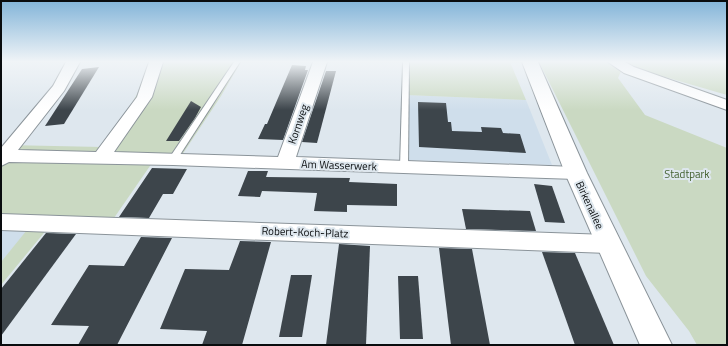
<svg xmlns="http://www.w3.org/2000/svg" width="728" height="346" viewBox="0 0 728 346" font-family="'Titillium Web',sans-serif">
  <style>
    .built { fill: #cfdeeb }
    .green { fill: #cad9c2 }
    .building { fill: #3d454b }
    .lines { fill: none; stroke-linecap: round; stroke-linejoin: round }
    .lane-casing { stroke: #8b949a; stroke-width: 2 }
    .street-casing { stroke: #8b949a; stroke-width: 2 }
    .secondary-casing { stroke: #8b949a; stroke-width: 2 }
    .lane { fill: #fff; fill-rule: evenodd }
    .street { fill: #fff; fill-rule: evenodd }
    .secondary { fill: #fff; fill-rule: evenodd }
    .labels { text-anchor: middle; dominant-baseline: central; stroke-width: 4; stroke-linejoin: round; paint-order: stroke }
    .street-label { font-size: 11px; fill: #090c0e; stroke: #dee7ee }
    .park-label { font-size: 11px; fill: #436030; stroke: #dee7ee }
  </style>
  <rect width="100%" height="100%" fill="#dee7ee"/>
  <!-- built -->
  <g class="built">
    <path d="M 406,95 L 526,100 L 552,165 L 404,160 Z"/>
    <path d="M 1,230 L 28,230 L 1,262 Z"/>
  </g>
  <!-- green -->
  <g class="green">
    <path d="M 149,62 L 241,62 L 221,96 L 176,164 L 152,163 L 105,231 L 48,228 L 1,285 L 1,262 L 27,230 L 1,230 L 1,150 L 6,145 L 102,147 L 125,116 L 137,94 Z"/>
    <path d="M 408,62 L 510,62 L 526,100 L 406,95 Z"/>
    <path d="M 539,62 L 727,62 L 727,95 L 624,65 L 618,78 L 645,115 L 727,148 L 727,345 L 697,345 L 689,331 L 646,276 Z"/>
  </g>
  <!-- building -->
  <g class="building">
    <path d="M 292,65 L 306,66 L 305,70 L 308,70 L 283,140 L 258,139 L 265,124 L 267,124 Z"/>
    <path d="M 99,67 L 64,124 L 45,126 L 82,69 Z"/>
    <path d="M 326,71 L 336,71 L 317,143 L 302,142 Z"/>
    <path d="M 191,101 L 201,107 L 195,118 L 179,141 L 166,141 Z"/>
    <path d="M 418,102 L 446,103 L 448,122 L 451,122 L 452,131 L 482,132 L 481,127 L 501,128 L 503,133 L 520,134 L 526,153 L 419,147 Z"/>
    <path d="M 152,168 L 187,169 L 173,194 L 163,194 L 149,218 L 119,217 Z"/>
    <path d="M 248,171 L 268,171 L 266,177 L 350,178 L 349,182 L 397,184 L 397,206 L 347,205 L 347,212 L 314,211 L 317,193 L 262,191 L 260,197 L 238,196 Z"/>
    <path d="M 534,184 L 552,186 L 565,223 L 545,222 Z"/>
    <path d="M 462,209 L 530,211 L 536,231 L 466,229 Z"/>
    <path d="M 46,233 L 76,234 L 1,336 L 1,289 Z"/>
    <path d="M 141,237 L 172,238 L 117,345 L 78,345 L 89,326 L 51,325 L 89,265 L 124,266 Z"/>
    <path d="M 240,241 L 271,242 L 242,345 L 202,345 L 207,331 L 160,329 L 185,269 L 229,270 Z"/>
    <path d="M 339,244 L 370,246 L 366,345 L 326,345 Z"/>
    <path d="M 439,248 L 472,249 L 490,345 L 451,345 Z"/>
    <path d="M 542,252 L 575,253 L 614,345 L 575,345 Z"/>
    <path d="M 291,275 L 312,275 L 302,337 L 279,337 Z"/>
    <path d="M 398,276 L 418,276 L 423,339 L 400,339 Z"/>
  </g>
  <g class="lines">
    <defs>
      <g id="lane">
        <path d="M 234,62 L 240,62 L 176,161 L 170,161 L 169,159 L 170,157 Z"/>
        <path d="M 403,62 L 409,62 L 408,167 L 404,170 L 400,167 Z"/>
      </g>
      <g id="street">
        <path d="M 66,62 L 80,62 L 64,91 L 18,150 L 96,152 L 137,97 L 149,62 L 163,62 L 152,97 L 114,152 L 278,157 L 313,62 L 327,62 L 296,157 L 576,167 L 583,169 L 586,173 L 583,177 L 576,179 L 173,165 L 9,162 L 1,166 L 1,148 L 53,86 Z"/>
        <path d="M 608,62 L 625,62 L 634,67 L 727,100 L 727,110 L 624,73 Z"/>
        <path d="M 1,214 L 608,235 L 616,238 L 619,244 L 616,250 L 608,253 L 1,230 Z"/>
      </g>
      <path id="secondary" d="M 522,62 L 538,62 L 587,173 L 672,345 L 640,345 L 565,173 Z"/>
    </defs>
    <!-- lane casing -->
    <use href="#lane" class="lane-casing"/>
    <!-- street casing -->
    <use href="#street" class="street-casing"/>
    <!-- secondary casing -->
    <use href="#secondary" class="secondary-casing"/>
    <!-- lane -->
    <use href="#lane" class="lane"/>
    <!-- street -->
    <use href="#street" class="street"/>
    <!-- secondary -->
    <use href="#secondary" class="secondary"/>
  </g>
  <!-- sky -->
  <linearGradient id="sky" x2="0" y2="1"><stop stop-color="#82b4d8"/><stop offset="0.56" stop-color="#f0f4f7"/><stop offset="1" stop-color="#f0f4f7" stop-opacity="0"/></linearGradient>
  <rect width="728" height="110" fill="url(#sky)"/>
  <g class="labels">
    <!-- street labels -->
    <g class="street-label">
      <text transform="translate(298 124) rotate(-71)">Kornweg</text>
      <text transform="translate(339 165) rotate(2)">Am Wasserwerk</text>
      <text transform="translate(590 205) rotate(65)">Birkenallee</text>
      <text transform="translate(305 232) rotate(2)">Robert-Koch-Platz</text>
    </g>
    <!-- park labels -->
    <g class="park-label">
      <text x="687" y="174">Stadtpark</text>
    </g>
  </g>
  <!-- border -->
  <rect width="728" height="346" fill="none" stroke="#090c0e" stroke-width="4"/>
</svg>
